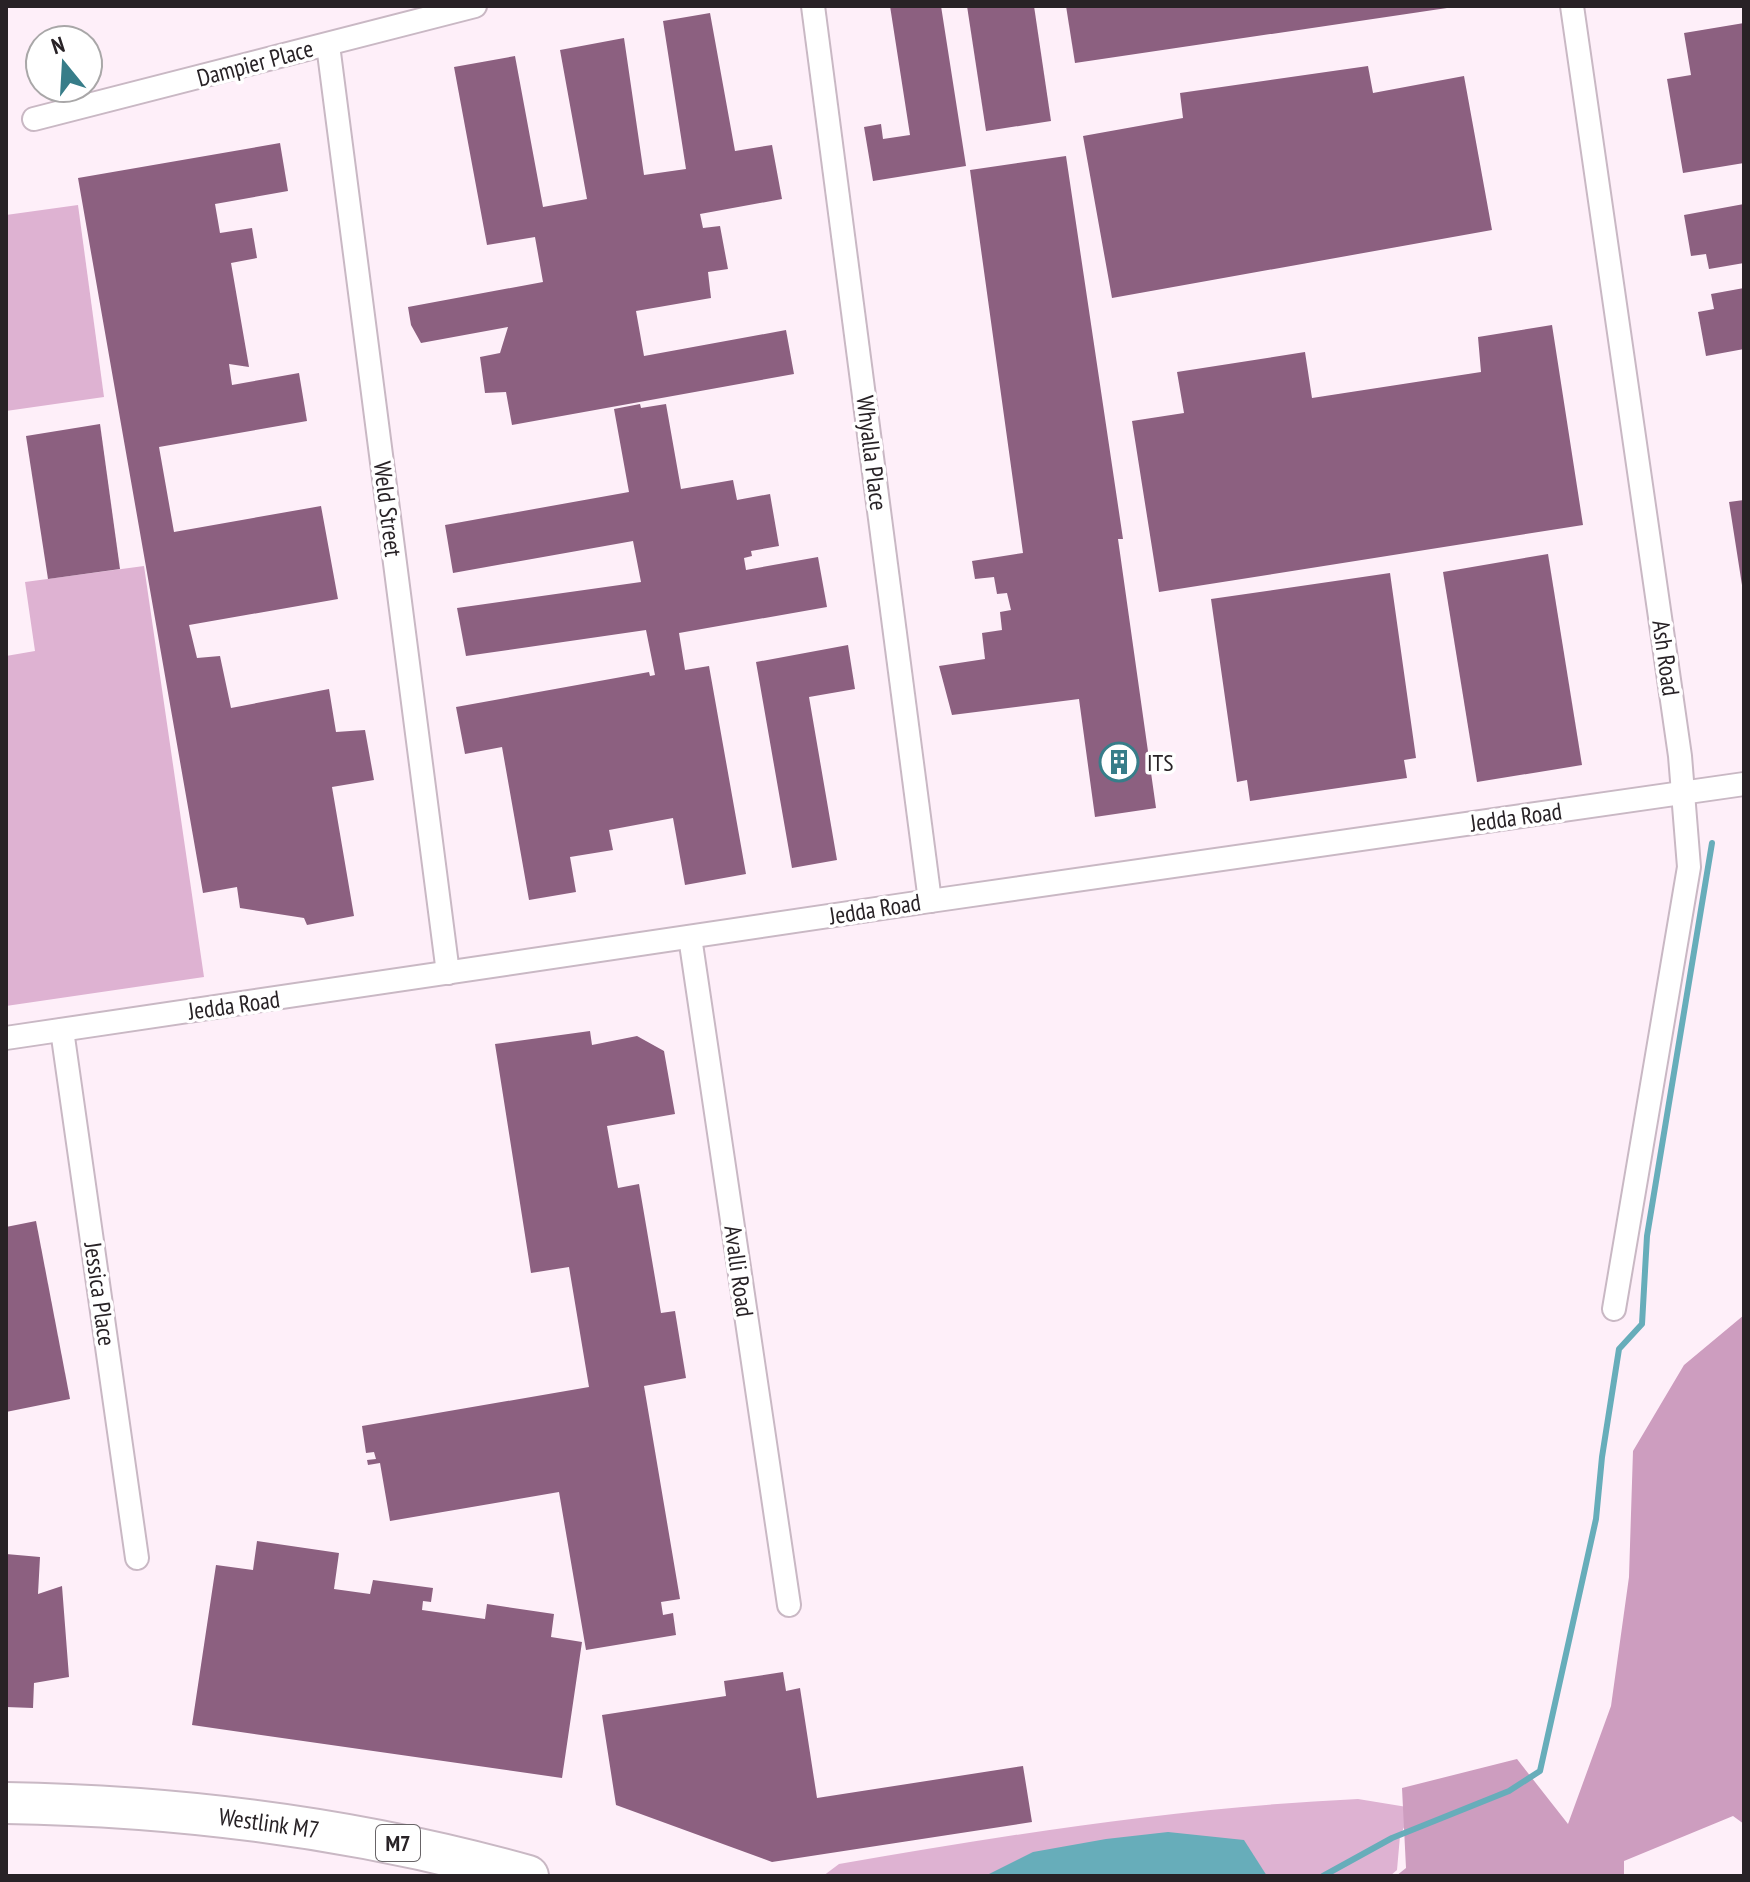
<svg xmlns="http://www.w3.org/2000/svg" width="1750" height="1882" viewBox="0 0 1750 1882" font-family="'PT Sans Narrow',sans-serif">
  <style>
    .green { fill: #deb2d2 }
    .forest { fill: #cd9dbf }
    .water { fill: #67adba }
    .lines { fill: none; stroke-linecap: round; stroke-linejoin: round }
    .stream { stroke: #67adba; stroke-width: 6 }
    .building { fill: #8c6080 }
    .street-casing { stroke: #c9b8c4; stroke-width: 26 }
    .highway-casing { stroke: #c9b8c4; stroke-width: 44 }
    .street { stroke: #fff; stroke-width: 22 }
    .highway { stroke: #fff; stroke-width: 40 }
    .labels { text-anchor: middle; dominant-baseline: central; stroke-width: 7; stroke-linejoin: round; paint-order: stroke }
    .shield { fill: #fff; stroke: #686467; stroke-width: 2 }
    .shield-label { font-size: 22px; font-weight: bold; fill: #282226 }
    .street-label { font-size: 24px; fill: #282226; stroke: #fff }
    .poi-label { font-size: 24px; fill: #282226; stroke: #fff; text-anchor: start }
  </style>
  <rect width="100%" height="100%" fill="#feeff9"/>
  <!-- green -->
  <g class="green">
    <path d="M 78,205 L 104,397 L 6,411 L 6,215 Z"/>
    <path d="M 144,566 L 204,977 L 6,1006 L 6,656 L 35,651 L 25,582 Z"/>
    <path d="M 1358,1799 L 1413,1808 L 1400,1836 L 1397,1870 L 1390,1876 L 823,1876 L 839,1864 C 1011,1834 1184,1807 1358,1799 Z"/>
  </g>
  <!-- forest -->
  <path class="forest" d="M 1744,1315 L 1744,1824 L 1733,1816 L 1624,1861 L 1624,1876 L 1396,1876 L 1406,1868 L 1402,1788 L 1517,1759 L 1568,1824 L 1611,1706 L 1629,1577 L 1633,1451 L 1684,1365 Z"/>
  <!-- water -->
  <path class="water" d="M 1168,1832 L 1244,1840 L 1267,1876 L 985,1876 L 1033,1852 L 1106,1839 Z"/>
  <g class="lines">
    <!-- stream -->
    <path class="stream" d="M 1323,1876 L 1392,1838 L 1509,1791 L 1540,1771 L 1596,1519 L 1602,1457 L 1619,1349 L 1642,1324 L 1647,1236 L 1712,843"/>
  </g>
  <!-- building -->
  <g class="building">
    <path d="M 890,6 L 941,6 L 966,166 L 873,181 L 864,127 L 881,124 L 883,139 L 910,135 Z"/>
    <path d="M 967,6 L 1034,6 L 1051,121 L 986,131 Z"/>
    <path d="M 1066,6 L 1447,6 L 1447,8 L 1075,63 Z"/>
    <path d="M 710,13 L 735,151 L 772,145 L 782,199 L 700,214 L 703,228 L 720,226 L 728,269 L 708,272 L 711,298 L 636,311 L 644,356 L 786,330 L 794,374 L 512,425 L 506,392 L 485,393 L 480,357 L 500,353 L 508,327 L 421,343 L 411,325 L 408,307 L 543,282 L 535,237 L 487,245 L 454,67 L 515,56 L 543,207 L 587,199 L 560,50 L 624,38 L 644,175 L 686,169 L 663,21 Z"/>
    <path d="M 1744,23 L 1744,163 L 1683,173 L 1667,79 L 1691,75 L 1684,33 Z"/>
    <path d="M 1368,66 L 1373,93 L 1464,76 L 1492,230 L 1112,298 L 1083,136 L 1183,118 L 1180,93 Z"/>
    <path d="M 280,143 L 288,191 L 215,204 L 220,233 L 252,228 L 257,258 L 231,263 L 249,367 L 229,364 L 232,385 L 299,373 L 307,421 L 159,447 L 174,532 L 321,506 L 338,599 L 189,625 L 197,658 L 220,656 L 231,708 L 329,689 L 336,732 L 365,730 L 374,780 L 332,787 L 354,916 L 307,925 L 304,918 L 240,908 L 237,887 L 203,893 L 78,178 Z"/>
    <path d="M 1066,156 L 1123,539 L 1118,539 L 1156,808 L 1095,817 L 1079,699 L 952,715 L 939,666 L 985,659 L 982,633 L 1002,630 L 1000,612 L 1011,610 L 1007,593 L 997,594 L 994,577 L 975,579 L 972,561 L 1023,553 L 970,170 Z"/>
    <path d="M 1744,204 L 1744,263 L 1709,269 L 1706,254 L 1691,256 L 1684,215 Z"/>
    <path d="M 1744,288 L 1744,349 L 1706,356 L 1698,312 L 1714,309 L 1711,294 Z"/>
    <path d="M 1552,325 L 1583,525 L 1159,592 L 1132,421 L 1184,413 L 1177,372 L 1305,352 L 1312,398 L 1481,372 L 1478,337 Z"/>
    <path d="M 640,404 L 641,408 L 666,404 L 681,489 L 733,480 L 737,500 L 770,494 L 779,546 L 751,551 L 752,556 L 744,558 L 746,570 L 818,557 L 827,607 L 679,633 L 685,670 L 709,666 L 746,874 L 685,885 L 673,818 L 609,830 L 613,850 L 570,857 L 576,892 L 529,900 L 502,747 L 465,754 L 456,707 L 649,672 L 650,676 L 655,675 L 646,630 L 466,656 L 457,608 L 641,582 L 633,541 L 453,573 L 445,525 L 629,492 L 614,409 Z"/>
    <path d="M 100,424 L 120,569 L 48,579 L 26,436 Z"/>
    <path d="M 1744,500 L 1744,585 L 1742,585 L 1729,502 Z"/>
    <path d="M 1548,554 L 1582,765 L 1477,782 L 1443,572 Z"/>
    <path d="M 1390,573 L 1416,758 L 1404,760 L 1407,778 L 1250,801 L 1247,780 L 1237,782 L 1211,599 Z"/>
    <path d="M 848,645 L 855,689 L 809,697 L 837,860 L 792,868 L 756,662 Z"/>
    <path d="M 590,1031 L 592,1045 L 637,1036 L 664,1051 L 675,1114 L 607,1126 L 618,1188 L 639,1184 L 661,1313 L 675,1311 L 686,1378 L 644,1386 L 680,1599 L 661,1602 L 663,1615 L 673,1613 L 676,1635 L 586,1650 L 559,1492 L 390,1521 L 380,1463 L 368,1465 L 367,1460 L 376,1459 L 374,1452 L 366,1453 L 362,1426 L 589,1387 L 569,1267 L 531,1273 L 495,1044 Z"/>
    <path d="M 36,1221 L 70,1399 L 6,1412 L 6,1227 Z"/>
    <path d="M 257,1541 L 339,1553 L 334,1589 L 370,1594 L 373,1580 L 433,1588 L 431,1602 L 423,1601 L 422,1610 L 485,1619 L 487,1604 L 554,1614 L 551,1637 L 582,1642 L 562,1778 L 192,1725 L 216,1565 L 253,1570 Z"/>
    <path d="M 6,1554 L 40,1557 L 38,1594 L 62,1586 L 69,1677 L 34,1683 L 33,1708 L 6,1707 Z"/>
    <path d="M 783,1672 L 786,1691 L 800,1688 L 817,1798 L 1023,1766 L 1032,1822 L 772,1862 L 616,1805 L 602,1715 L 726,1696 L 724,1681 Z"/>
  </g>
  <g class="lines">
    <defs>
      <g id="street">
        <path d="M 813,6 L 930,901"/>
        <path d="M 1572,6 L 1680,756 L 1689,867 L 1614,1309"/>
        <path d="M 328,45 L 448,973"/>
        <path d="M 34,119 L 475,6"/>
        <path d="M 690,937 L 789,1605"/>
        <path d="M 62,1030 L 137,1558"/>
        <path d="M 6,1038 L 930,901 L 1744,784"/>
      </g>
      <path id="highway" d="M 6,1803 C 183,1806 357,1828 528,1876"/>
    </defs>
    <!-- street casing -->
    <use href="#street" class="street-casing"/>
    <!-- highway casing -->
    <use href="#highway" class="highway-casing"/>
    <!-- street -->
    <use href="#street" class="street"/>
    <!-- highway -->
    <use href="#highway" class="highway"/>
  </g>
  <!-- icons -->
  <defs>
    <symbol id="building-ring" viewBox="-11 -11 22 22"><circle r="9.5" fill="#fff" stroke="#377d89" stroke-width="1.5"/><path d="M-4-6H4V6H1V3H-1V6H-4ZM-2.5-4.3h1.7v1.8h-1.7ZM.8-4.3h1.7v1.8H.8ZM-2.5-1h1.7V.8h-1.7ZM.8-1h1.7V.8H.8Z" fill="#377d89"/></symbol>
  </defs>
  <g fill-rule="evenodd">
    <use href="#building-ring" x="1097" y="740" width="44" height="44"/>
  </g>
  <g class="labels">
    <!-- shield labels -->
    <rect class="shield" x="376" y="1825" width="44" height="36" rx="6"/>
    <g class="shield-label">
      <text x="398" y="1843">M7</text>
    </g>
    <!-- street labels -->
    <g class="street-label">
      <text transform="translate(255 63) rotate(-15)">Dampier Place</text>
      <text transform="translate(872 453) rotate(83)">Whyalla Place</text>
      <text transform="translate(388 509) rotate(83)">Weld Street</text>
      <text transform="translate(1666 658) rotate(82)">Ash Road</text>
      <text transform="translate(1516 817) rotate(-8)">Jedda Road</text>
      <text transform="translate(875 909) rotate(-9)">Jedda Road</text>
      <text transform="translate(234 1005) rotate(-8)">Jedda Road</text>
      <text transform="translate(739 1271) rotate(82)">Avalli Road</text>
      <text transform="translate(100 1294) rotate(82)">Jessica Place</text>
      <text transform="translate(269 1823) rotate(8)">Westlink M7</text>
    </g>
    <!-- poi labels -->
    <g class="poi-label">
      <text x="1147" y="762">ITS</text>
    </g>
  </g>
  <!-- border -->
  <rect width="1750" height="1882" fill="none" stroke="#282226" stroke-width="16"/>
  <!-- north arrow -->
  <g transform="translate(64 64) rotate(342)"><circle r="38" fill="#ffffff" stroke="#a9a7a8" stroke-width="2"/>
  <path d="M0-6L14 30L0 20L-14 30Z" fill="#377d89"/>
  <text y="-12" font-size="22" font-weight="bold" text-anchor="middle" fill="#282226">N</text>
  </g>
</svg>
